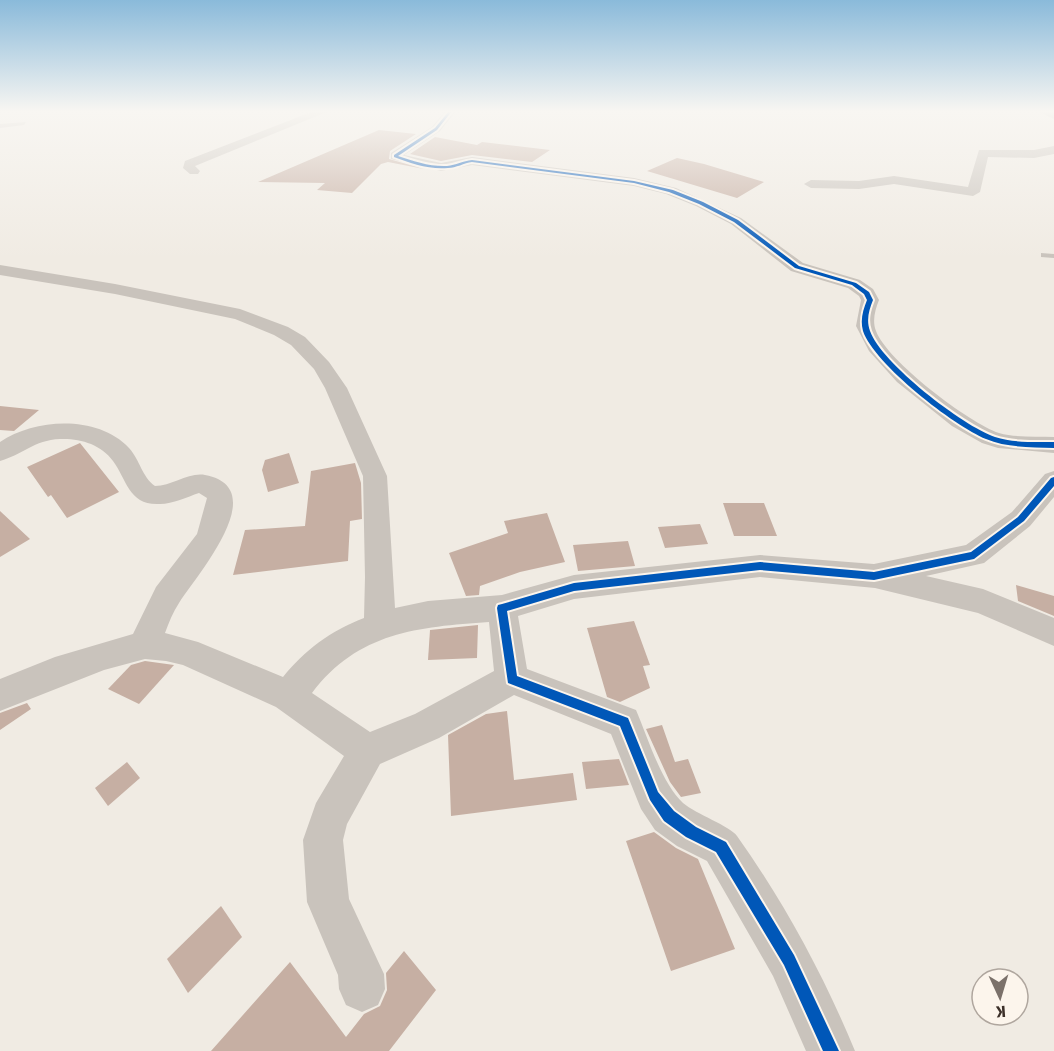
<svg xmlns="http://www.w3.org/2000/svg" width="1054" height="1051" viewBox="0 0 1054 1051" font-family="'Fira Sans Condensed',sans-serif">
  <style>
    .building { fill: #c6afa3 }
    .lines { fill: none; stroke-linecap: round; stroke-linejoin: round }
    .lane { fill: #c9c3bc; fill-rule: evenodd }
    .street { fill: #c9c3bc; fill-rule: evenodd }
    .secondary { fill: #bab3ac; fill-rule: evenodd }
    .cycleway-casing { stroke: #fcf5ec; stroke-width: 4 }
    .cycleway { fill: #0057b8; fill-rule: evenodd }
  </style>
  <rect width="100%" height="100%" fill="#f0ebe3"/>
  <!-- building -->
  <g class="building">
    <path d="M 379,130 L 416,134 L 390,151 L 389,159 L 424,169 L 388,162 L 381,164 L 352,193 L 317,190 L 325,183 L 258,182 Z"/>
    <path d="M 435,137 L 477,145 L 482,142 L 550,150 L 532,162 L 472,155 L 441,161 L 410,154 Z"/>
    <path d="M 677,158 L 704,164 L 764,182 L 737,198 L 647,171 Z"/>
    <path d="M 0,406 L 39,410 L 14,431 L 0,430 Z"/>
    <path d="M 80,443 L 119,492 L 67,518 L 51,495 L 48,497 L 27,467 Z"/>
    <path d="M 289,453 L 299,483 L 268,492 L 262,470 L 265,460 Z"/>
    <path d="M 355,463 L 361,483 L 362,519 L 350,521 L 348,561 L 233,575 L 245,530 L 305,526 L 311,471 Z"/>
    <path d="M 723,503 L 764,503 L 777,536 L 734,536 Z"/>
    <path d="M 0,511 L 30,539 L 0,557 Z"/>
    <path d="M 547,513 L 565,562 L 520,572 L 480,586 L 479,595 L 466,596 L 449,553 L 508,533 L 504,521 Z"/>
    <path d="M 700,524 L 708,544 L 665,548 L 658,527 Z"/>
    <path d="M 628,541 L 635,566 L 578,571 L 573,545 Z"/>
    <path d="M 1016,585 L 1054,596 L 1054,616 L 1018,601 Z"/>
    <path d="M 634,621 L 650,665 L 643,666 L 650,688 L 620,702 L 607,697 L 587,628 Z"/>
    <path d="M 478,625 L 477,658 L 428,660 L 430,630 Z"/>
    <path d="M 145,661 L 174,665 L 139,704 L 108,689 L 131,665 Z"/>
    <path d="M 27,703 L 31,709 L 0,730 L 0,713 Z"/>
    <path d="M 507,711 L 514,780 L 573,773 L 577,800 L 451,816 L 448,735 L 486,714 Z"/>
    <path d="M 662,725 L 675,762 L 688,759 L 701,793 L 681,797 L 670,782 L 646,729 Z"/>
    <path d="M 619,759 L 629,785 L 586,789 L 582,762 Z"/>
    <path d="M 127,762 L 140,778 L 108,806 L 95,788 Z"/>
    <path d="M 654,832 L 676,848 L 698,859 L 735,949 L 671,971 L 626,841 Z"/>
    <path d="M 221,906 L 242,937 L 188,993 L 167,959 Z"/>
    <path d="M 404,951 L 436,990 L 389,1051 L 211,1051 L 290,962 L 346,1037 L 364,1014 L 380,1006 L 387,990 L 386,973 Z"/>
  </g>
  <g class="lines">
    <!-- lane -->
    <g class="lane">
      <path d="M 26,122 L 24,125 L 0,128 L 0,124 Z"/>
      <path d="M 1041,253 L 1054,254 L 1054,258 L 1041,257 Z"/>
    </g>
    <!-- street -->
    <g class="street">
      <path d="M 314,111 L 329,111 L 195,166 L 200,171 L 198,174 L 190,174 L 183,168 L 185,161 Z"/>
      <path d="M 445,111 L 456,111 L 440,131 L 404,155 L 441,163 L 472,157 L 634,178 L 676,188 L 741,218 L 803,263 L 860,280 L 873,289 L 879,300 C 875,310 872,321 876,331 C 887,361 969,423 999,433 C 1016,438 1036,436 1054,437 L 1054,453 L 998,448 L 982,443 L 952,426 L 897,382 L 869,351 L 856,326 L 861,300 L 859,296 L 848,288 L 791,271 L 731,224 L 696,206 L 666,194 L 634,186 L 472,165 L 441,171 L 391,159 L 391,153 L 432,127 Z"/>
      <path d="M 1054,146 L 1054,154 L 1034,158 L 988,157 L 980,192 L 973,196 L 894,184 L 859,189 L 811,188 L 804,184 L 811,180 L 859,181 L 894,176 L 968,187 L 979,150 L 1034,150 Z"/>
      <path d="M 0,265 L 115,284 L 240,309 L 288,327 L 305,337 L 329,362 L 347,388 L 387,476 L 395,608 L 428,601 L 502,595 L 574,575 L 760,555 L 874,564 L 966,545 L 1012,512 L 1045,474 L 1054,471 L 1054,497 L 1030,526 L 984,563 L 926,576 L 983,589 L 1054,618 L 1054,646 L 978,613 L 875,588 L 760,577 L 574,599 L 518,616 L 527,669 L 636,710 C 648,738 661,782 683,803 C 696,814 730,826 737,836 C 784,902 824,976 855,1051 L 806,1051 L 773,976 L 707,861 L 677,846 L 655,830 L 641,809 L 611,734 L 514,695 L 439,738 L 380,764 L 347,824 L 343,840 L 349,899 L 384,974 L 385,989 L 378,1005 L 362,1012 L 346,1005 L 339,989 L 338,975 L 307,902 L 303,840 L 316,803 L 344,756 L 276,707 L 183,665 L 166,661 L 145,659 L 104,670 L 0,711 L 0,679 L 55,657 L 133,634 L 156,587 L 197,534 L 207,498 L 199,493 C 187,497 173,504 160,504 C 129,506 127,480 113,461 C 101,444 79,438 60,439 C 34,440 22,455 0,461 L 0,442 C 36,418 98,415 129,448 C 140,460 142,477 155,486 C 172,486 189,472 205,475 C 274,488 196,576 179,603 C 173,612 169,622 165,633 L 198,642 L 283,677 C 305,650 330,631 364,618 L 365,577 L 363,476 L 325,388 L 314,369 L 291,345 L 274,335 L 235,319 L 115,294 L 0,275 ZM 489,622 L 494,671 L 415,714 L 370,732 L 312,693 C 358,632 418,627 489,622 Z"/>
    </g>
    <!-- secondary -->
    <path class="secondary" d="M 1037,111 L 1054,111 L 1054,119 Z"/>
    <defs>
      <g id="cycleway">
        <path d="M 449,111 L 452,111 L 437,130 L 398,156 C 413,161 431,167 447,166 C 456,165 463,161 472,160 L 634,181 L 673,190 L 703,202 L 738,220 L 799,266 L 856,283 L 869,292 L 873,300 C 869,310 866,320 870,331 C 881,363 963,426 995,437 C 1013,443 1035,442 1054,442 L 1054,448 C 1032,447 1007,448 986,439 C 954,426 874,364 863,331 C 860,320 863,310 867,300 L 864,294 L 852,285 L 795,268 L 734,222 L 699,204 L 669,192 L 634,183 L 472,162 C 464,163 456,168 448,168 C 430,170 410,163 394,157 L 394,155 L 435,128 Z"/>
        <path d="M 1054,477 L 1054,486 L 1024,521 L 974,559 L 874,580 L 760,570 L 574,591 L 507,611 L 517,676 L 628,718 L 658,792 L 674,811 L 696,827 L 726,842 L 794,955 L 839,1051 L 823,1051 L 784,965 L 716,852 L 686,837 L 664,821 L 650,800 L 620,726 L 508,683 L 497,608 L 498,605 L 502,604 L 574,583 L 760,562 L 874,572 L 971,552 L 1018,517 L 1051,478 Z"/>
      </g>
    </defs>
    <!-- cycleway casing -->
    <use href="#cycleway" class="cycleway-casing"/>
    <!-- cycleway -->
    <use href="#cycleway" class="cycleway"/>
  </g>
  <!-- sky -->
  <linearGradient id="sky" x2="0" y2="1"><stop stop-color="#8abada"/><stop offset="0.43" stop-color="#f8f6f2"/><stop offset="1" stop-color="#f8f6f2" stop-opacity="0"/></linearGradient>
  <rect width="1054" height="259" fill="url(#sky)"/>
  <!-- north arrow -->
  <g transform="translate(1000 997) rotate(176)"><circle r="28" fill="#fcf5ec" stroke="#afa69e" stroke-width="1.5"/>
  <path d="M0-4.5L10 22L0 15L-10 22Z" fill="#7b716a"/>
  <text y="-9" font-size="16" font-weight="bold" text-anchor="middle" fill="#3c3029">K</text>
  </g>
</svg>
